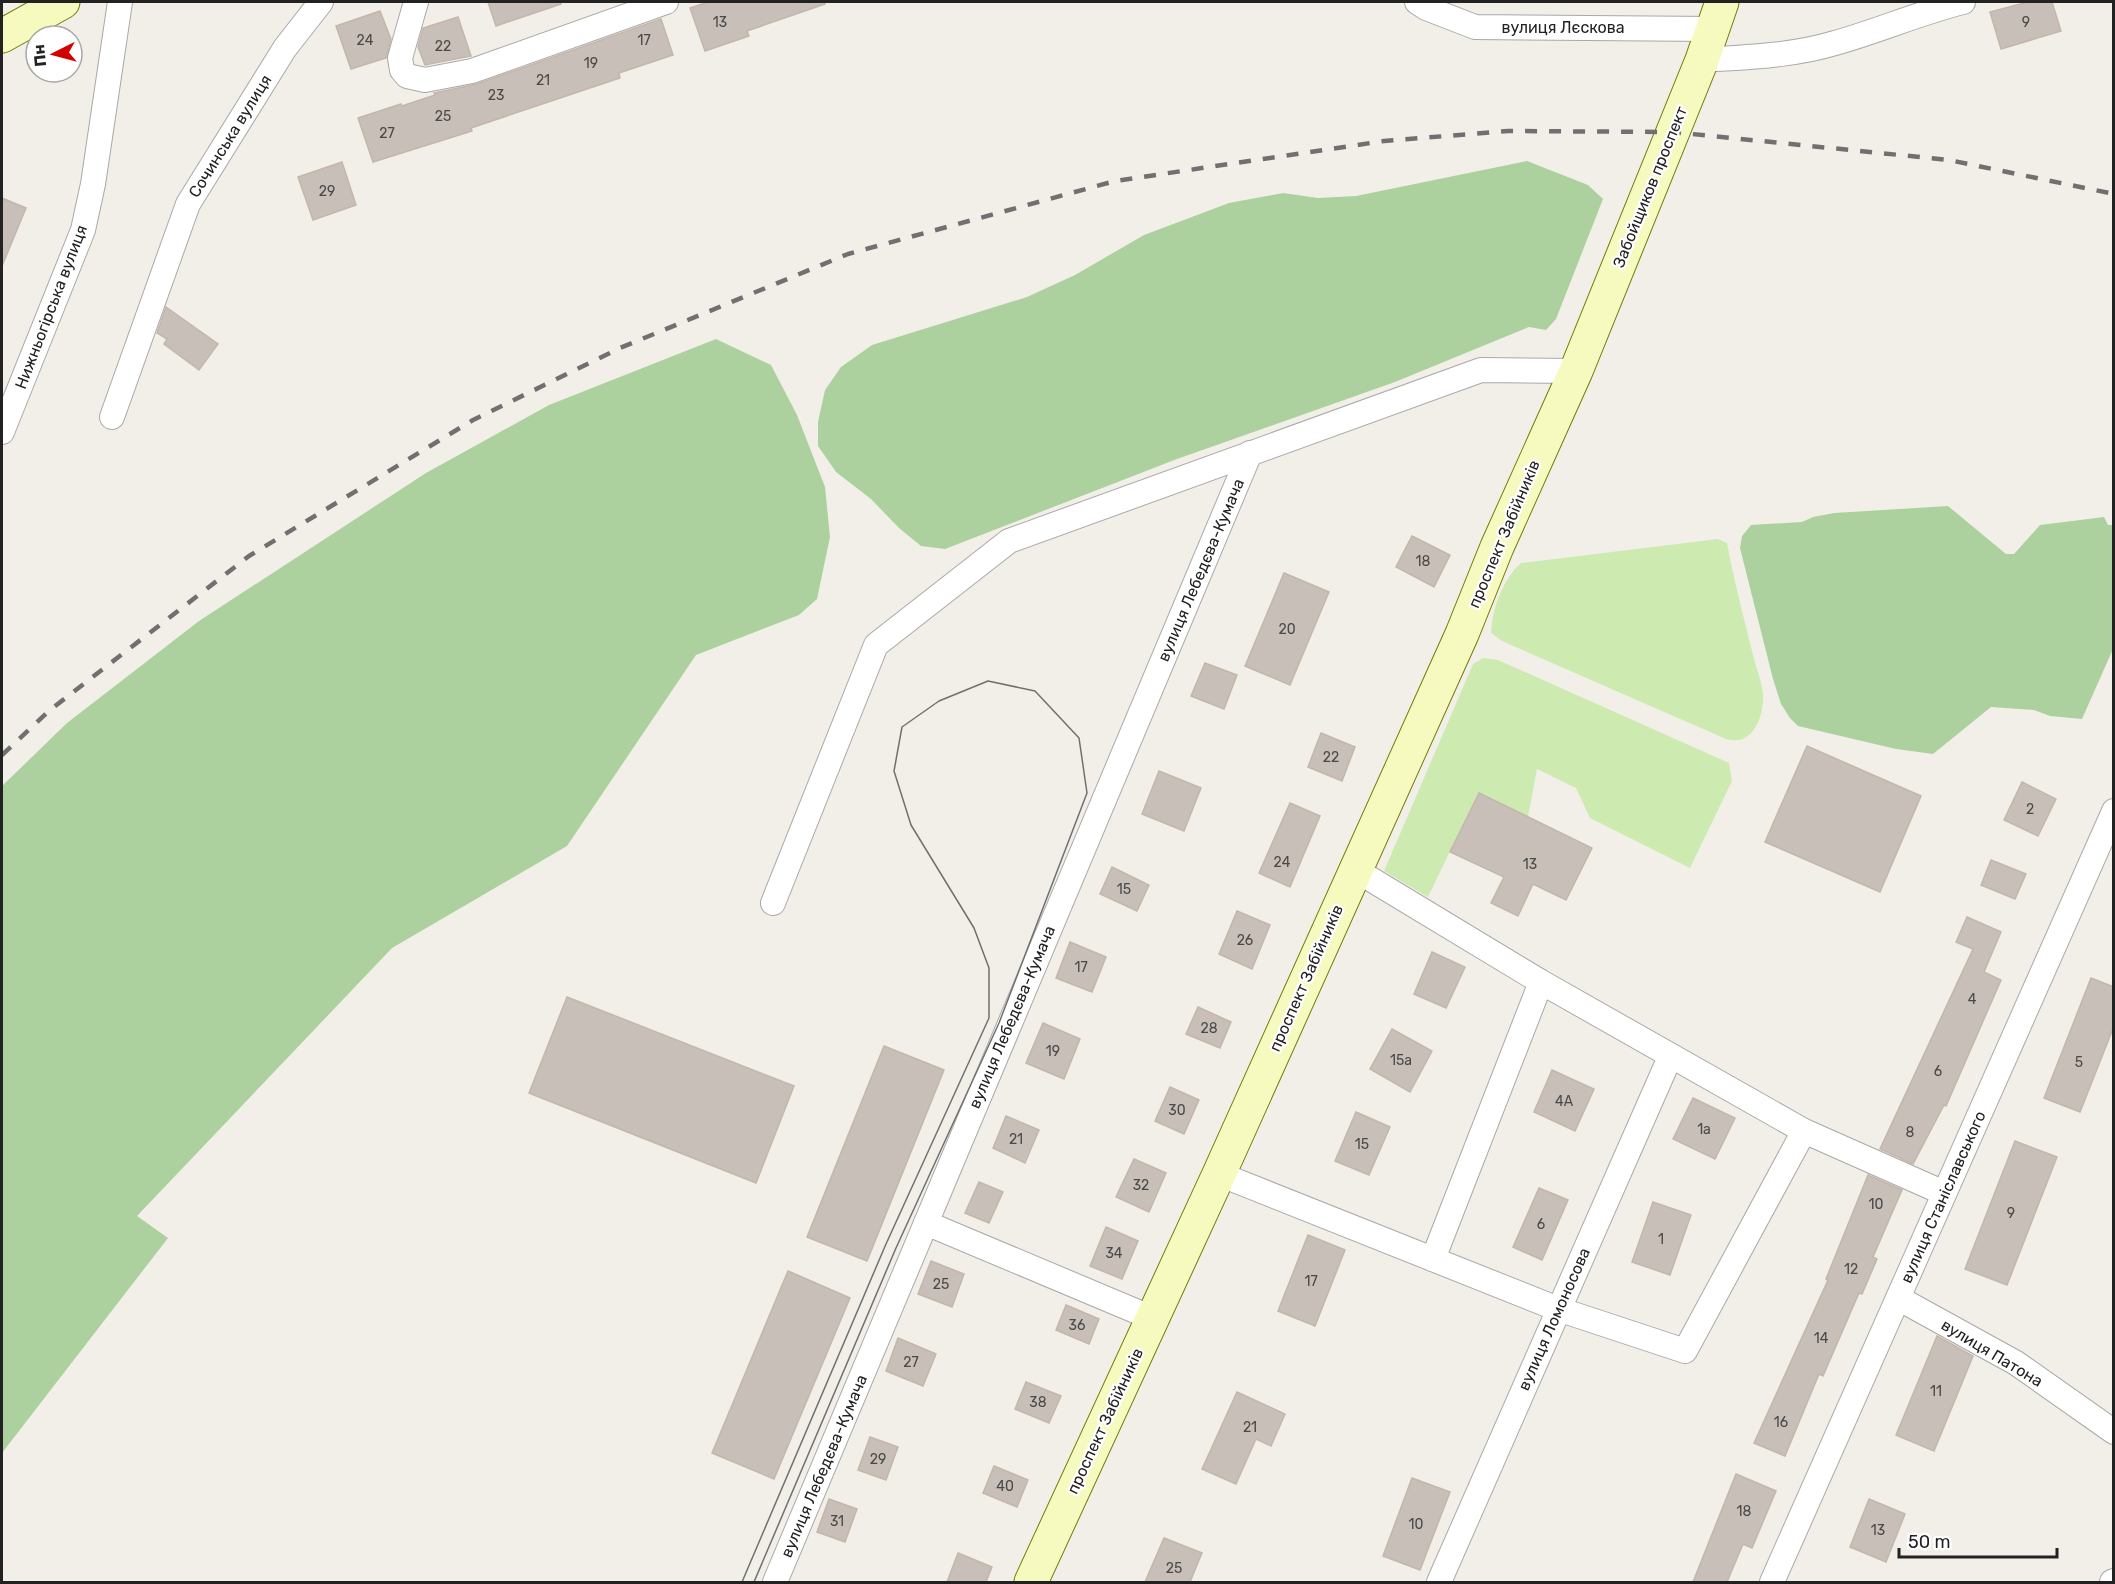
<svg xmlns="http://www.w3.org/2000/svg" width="2115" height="1584" viewBox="0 0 2115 1584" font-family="Rubik,sans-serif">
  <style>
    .grass { fill: #cdebb0 }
    .forest { fill: #add19e }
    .building { fill: #c7bfb8; stroke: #c4b6ab; stroke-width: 1.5 }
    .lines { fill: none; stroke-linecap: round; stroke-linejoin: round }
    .street-casing { stroke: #a9a9a9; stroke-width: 26 }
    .secondary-casing { stroke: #707d05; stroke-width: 35 }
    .street { stroke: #fff; stroke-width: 24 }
    .secondary { stroke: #f7fabf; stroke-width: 33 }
    .tram { stroke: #707070; stroke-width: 1.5 }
    .rail { stroke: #707070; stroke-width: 4.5; stroke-dasharray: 12 12; stroke-linecap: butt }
    .labels { text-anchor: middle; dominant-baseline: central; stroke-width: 4.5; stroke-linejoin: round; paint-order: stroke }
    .number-label { font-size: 14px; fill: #4b4948 }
    .street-label { font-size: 16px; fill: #222; stroke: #fff }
  </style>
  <rect width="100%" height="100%" fill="#f2efe9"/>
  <!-- grass -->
  <g class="grass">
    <path d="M 1718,539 L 1727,543 C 1734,581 1744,618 1753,655 C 1756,668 1762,682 1763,695 C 1764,718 1752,747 1726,739 L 1502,641 L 1491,633 C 1492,609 1503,579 1521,563 Z"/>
    <path d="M 1483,658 L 1498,660 L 1729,763 L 1732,781 L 1690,868 L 1590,818 L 1576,788 L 1537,769 L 1528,817 L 1478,793 L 1428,897 L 1384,871 L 1473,664 Z"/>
  </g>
  <!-- forest -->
  <g class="forest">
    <path d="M 1527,161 L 1588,185 L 1603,199 L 1556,319 L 1546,330 L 1529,327 L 1395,382 L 1177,459 L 945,549 L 921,546 L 899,528 L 871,499 L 836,472 L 818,446 L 818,422 L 825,390 L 841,367 L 872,345 L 1027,297 L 1075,275 L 1144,235 L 1229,203 L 1283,193 L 1318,198 L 1356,196 Z"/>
    <path d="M 716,339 L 771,365 L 797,415 L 825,487 L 830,537 L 817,599 L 799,615 L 696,655 L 567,846 L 392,948 L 137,1216 L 168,1238 L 2,1453 L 2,786 L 67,723 L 199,621 L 426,473 L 549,405 Z"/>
    <path d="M 1948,506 L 2006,554 L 2014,554 L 2040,525 L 2104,517 L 2108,525 L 2113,525 L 2113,649 L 2082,719 L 2050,716 L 2034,710 L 1991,707 L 1933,754 L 1896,749 L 1798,726 L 1790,718 L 1781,704 L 1773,679 L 1740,548 L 1742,536 L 1751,525 L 1802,522 L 1813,517 L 1834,513 Z"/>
  </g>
  <!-- building -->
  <g class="building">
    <path d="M 488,2 L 560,2 L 561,4 L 496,26 Z"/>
    <path d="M 708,2 L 824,2 L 825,4 L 747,31 L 749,36 L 705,51 L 690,8 Z"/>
    <path d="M 2028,2 L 2052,2 L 2061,31 L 2001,49 L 1990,12 Z"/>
    <path d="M 380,11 L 391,39 L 386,58 L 351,69 L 336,26 Z"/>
    <path d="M 458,17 L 471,56 L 425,65 L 418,47 L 423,28 Z"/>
    <path d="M 661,19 L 673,55 L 619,73 L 620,78 L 471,128 L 472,131 L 373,162 L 358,118 L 401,104 L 402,106 L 435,95 L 434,93 L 477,84 Z"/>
    <path d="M 342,162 L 356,205 L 313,220 L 298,177 Z"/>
    <path d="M 2,198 L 26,208 L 2,266 Z"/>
    <path d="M 166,307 L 218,344 L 199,370 L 164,344 L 167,339 L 157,333 Z"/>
    <path d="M 1412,536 L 1450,555 L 1434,587 L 1396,567 Z"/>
    <path d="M 1284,573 L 1329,592 L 1290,685 L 1245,666 Z"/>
    <path d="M 1205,663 L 1237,675 L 1224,709 L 1191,696 Z"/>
    <path d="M 1321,733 L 1355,747 L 1342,781 L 1308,767 Z"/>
    <path d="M 1807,746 L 1921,796 L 1880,892 L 1765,842 Z"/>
    <path d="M 1159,771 L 1201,788 L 1184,831 L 1142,814 Z"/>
    <path d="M 2022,782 L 2056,799 L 2038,836 L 2004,820 Z"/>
    <path d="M 1479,793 L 1592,848 L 1566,900 L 1533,884 L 1518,916 L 1491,903 L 1504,877 L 1450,852 Z"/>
    <path d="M 1290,803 L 1320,816 L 1290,887 L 1259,873 Z"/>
    <path d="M 1991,860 L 2026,874 L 2015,899 L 1981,885 Z"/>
    <path d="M 1112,867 L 1149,885 L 1137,911 L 1100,894 Z"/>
    <path d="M 1237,911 L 1270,925 L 1252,969 L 1219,954 Z"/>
    <path d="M 1967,917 L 2001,932 L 1984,972 L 2001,980 L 1946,1106 L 1944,1105 L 1913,1164 L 1880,1149 L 1973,949 L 1956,942 Z"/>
    <path d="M 1070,942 L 1106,957 L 1092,992 L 1056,978 Z"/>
    <path d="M 1432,952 L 1465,967 L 1446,1008 L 1414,994 Z"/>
    <path d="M 2091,978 L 2114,987 L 2114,1026 L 2080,1112 L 2044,1098 Z"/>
    <path d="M 567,997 L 794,1086 L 756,1183 L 529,1093 Z"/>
    <path d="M 1198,1007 L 1231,1022 L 1220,1048 L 1186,1034 Z"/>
    <path d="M 1043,1023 L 1080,1039 L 1064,1079 L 1026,1063 Z"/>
    <path d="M 1392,1029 L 1432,1051 L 1410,1092 L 1370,1069 Z"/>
    <path d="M 884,1046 L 944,1070 L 867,1261 L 807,1237 Z"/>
    <path d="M 1552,1070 L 1594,1089 L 1575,1131 L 1534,1112 Z"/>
    <path d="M 1170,1087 L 1199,1100 L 1184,1134 L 1155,1121 Z"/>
    <path d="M 1693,1098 L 1735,1118 L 1715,1159 L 1673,1139 Z"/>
    <path d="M 1356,1112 L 1390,1127 L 1369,1175 L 1335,1161 Z"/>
    <path d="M 1006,1116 L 1039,1130 L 1025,1163 L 993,1148 Z"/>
    <path d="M 2015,1141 L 2057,1157 L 2007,1285 L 1965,1269 Z"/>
    <path d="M 1134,1159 L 1166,1173 L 1149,1212 L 1116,1197 Z"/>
    <path d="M 1868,1175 L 1902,1190 L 1873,1257 L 1877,1259 L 1862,1294 L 1859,1293 L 1823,1376 L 1819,1374 L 1785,1456 L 1754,1443 L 1828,1280 L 1826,1279 Z"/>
    <path d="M 979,1182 L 1003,1192 L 989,1223 L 965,1213 Z"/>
    <path d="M 1539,1188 L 1568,1200 L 1542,1260 L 1513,1247 Z"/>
    <path d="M 1653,1202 L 1691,1215 L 1670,1275 L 1632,1262 Z"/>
    <path d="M 1106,1227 L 1138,1241 L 1122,1279 L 1090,1266 Z"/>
    <path d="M 1308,1235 L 1345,1250 L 1315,1326 L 1278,1311 Z"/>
    <path d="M 931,1261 L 964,1274 L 952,1307 L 918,1294 Z"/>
    <path d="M 788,1271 L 850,1298 L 774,1479 L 712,1453 Z"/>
    <path d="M 1066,1305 L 1099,1319 L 1089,1344 L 1056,1330 Z"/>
    <path d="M 1937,1336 L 1973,1356 L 1934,1451 L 1896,1435 Z"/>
    <path d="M 898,1338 L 936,1354 L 923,1386 L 886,1371 Z"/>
    <path d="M 1026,1382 L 1061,1396 L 1049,1423 L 1015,1409 Z"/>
    <path d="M 1237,1392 L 1285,1414 L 1271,1446 L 1256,1439 L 1236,1484 L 1202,1469 Z"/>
    <path d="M 870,1437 L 898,1447 L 886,1480 L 858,1470 Z"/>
    <path d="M 994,1466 L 1028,1480 L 1017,1507 L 983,1493 Z"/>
    <path d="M 1736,1474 L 1776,1491 L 1752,1548 L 1743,1544 L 1727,1582 L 1693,1582 Z"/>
    <path d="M 1412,1478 L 1450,1492 L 1420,1570 L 1383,1556 Z"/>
    <path d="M 829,1499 L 857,1509 L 845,1542 L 817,1532 Z"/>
    <path d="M 1869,1499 L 1905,1514 L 1886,1562 L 1850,1547 Z"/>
    <path d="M 1164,1538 L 1202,1553 L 1190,1582 L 1145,1582 Z"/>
    <path d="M 958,1553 L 992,1567 L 986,1582 L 947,1582 Z"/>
  </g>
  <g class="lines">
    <defs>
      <g id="street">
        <path d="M 416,2 L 400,58 L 402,70 L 407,76 L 425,80 L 472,71 L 666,2"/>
        <path d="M 1417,2 L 1426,8 L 1475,27 L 1714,29"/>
        <path d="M 1702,60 C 1747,57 1792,56 1835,43 C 1878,31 1919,13 1963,2"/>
        <path d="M 112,417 L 188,204 L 285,48 L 321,2"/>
        <path d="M 2,432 L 83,230 L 93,184 L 120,2"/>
        <path d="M 1354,869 L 1541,982 L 1804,1131"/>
        <path d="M 773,903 L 876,645 L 1009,541 L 1481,370 L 1576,371"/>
        <path d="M 1219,1174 L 1558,1309 L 1685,1351 L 1804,1131 L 1944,1193"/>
        <path d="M 926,1223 L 1152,1318"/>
        <path d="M 1433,1259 L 1541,982"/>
        <path d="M 1898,1298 L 2016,1363 L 2114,1432"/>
        <path d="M 775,1582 L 1250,453"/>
        <path d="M 1439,1582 L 1670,1057"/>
        <path d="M 1772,1582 L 2114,811"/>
        <path d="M 2112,1582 L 2114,1581"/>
      </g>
      <g id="secondary">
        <path d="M 2,36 L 63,2"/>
        <path d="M 1031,1582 L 1219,1174 L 1462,634 L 1497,547 L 1576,371 L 1702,60 L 1722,2"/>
      </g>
    </defs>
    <!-- street casing -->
    <use href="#street" class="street-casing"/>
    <!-- secondary casing -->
    <use href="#secondary" class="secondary-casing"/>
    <!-- street -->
    <use href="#street" class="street"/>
    <!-- secondary -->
    <use href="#secondary" class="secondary"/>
    <!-- tram -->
    <path class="tram" d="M 742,1582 L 886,1244 L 989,1018 L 989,968 L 974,928 L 911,825 L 894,771 L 902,727 L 939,701 L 988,681 L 1035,691 L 1079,738 L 1087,793 L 999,1023 L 896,1248 L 754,1582"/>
    <!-- rail -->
    <path class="rail" d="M 2,755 L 50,710 L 249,556 L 473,420 L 620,348 L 848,254 L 1115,181 L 1384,141 L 1508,131 L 1672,132 L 1949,160 L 2114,194"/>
  </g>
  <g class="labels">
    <!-- number labels -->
    <g class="number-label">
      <text x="720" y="22">13</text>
      <text x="2026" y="22">9</text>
      <text x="365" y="40">24</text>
      <text x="644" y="40">17</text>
      <text x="443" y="46">22</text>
      <text x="591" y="63">19</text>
      <text x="543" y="80">21</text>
      <text x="496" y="95">23</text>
      <text x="443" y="116">25</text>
      <text x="387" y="133">27</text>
      <text x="327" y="191">29</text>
      <text x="1423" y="561">18</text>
      <text x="1287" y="629">20</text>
      <text x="1331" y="757">22</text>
      <text x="2030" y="809">2</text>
      <text x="1282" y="862">24</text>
      <text x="1530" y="864">13</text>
      <text x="1124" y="889">15</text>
      <text x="1245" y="940">26</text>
      <text x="1081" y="967">17</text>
      <text x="1972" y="999">4</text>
      <text x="1209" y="1028">28</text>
      <text x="1053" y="1051">19</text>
      <text x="1401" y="1060">15а</text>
      <text x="2079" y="1062">5</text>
      <text x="1938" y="1071">6</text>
      <text x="1564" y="1101">4А</text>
      <text x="1177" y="1110">30</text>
      <text x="1704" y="1129">1а</text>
      <text x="1910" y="1132">8</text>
      <text x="1016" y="1139">21</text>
      <text x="1362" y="1144">15</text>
      <text x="1141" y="1185">32</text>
      <text x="1876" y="1204">10</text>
      <text x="2011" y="1213">9</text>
      <text x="1541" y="1224">6</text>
      <text x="1661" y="1239">1</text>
      <text x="1114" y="1253">34</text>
      <text x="1851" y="1269">12</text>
      <text x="1311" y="1281">17</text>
      <text x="941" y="1284">25</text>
      <text x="1077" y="1325">36</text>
      <text x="1821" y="1338">14</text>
      <text x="911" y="1362">27</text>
      <text x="1936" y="1391">11</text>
      <text x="1038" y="1402">38</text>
      <text x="1781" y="1422">16</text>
      <text x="1250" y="1427">21</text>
      <text x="878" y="1459">29</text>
      <text x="1005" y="1486">40</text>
      <text x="1744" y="1511">18</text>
      <text x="837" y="1521">31</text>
      <text x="1416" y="1524">10</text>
      <text x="1878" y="1530">13</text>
      <text x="1174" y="1568">25</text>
    </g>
    <!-- street labels -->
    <g class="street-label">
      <text x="1563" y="27">вулиця Лєскова</text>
      <text transform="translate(230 136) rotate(-58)">Сочинська вулиця</text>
      <text transform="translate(1650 187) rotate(-68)">Забойщиков проспект</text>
      <text transform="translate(51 307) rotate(-69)">Нижньогірська вулиця</text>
      <text transform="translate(1504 534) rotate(-67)">проспект Забійників</text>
      <text transform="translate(1201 570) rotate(-67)">вулиця Лебедєва-Кумача</text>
      <text transform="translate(1306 978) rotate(-66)">проспект Забійників</text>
      <text transform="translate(1012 1017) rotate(-67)">вулиця Лебедєва-Кумача</text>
      <text transform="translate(1943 1197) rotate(-66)">вулиця Станіславського</text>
      <text transform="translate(1554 1319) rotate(-66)">вулиця Ломоносова</text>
      <text transform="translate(1992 1353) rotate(31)">вулиця Патона</text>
      <text transform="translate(1105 1421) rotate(-65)">проспект Забійників</text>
      <text transform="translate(824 1466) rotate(-67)">вулиця Лебедєва-Кумача</text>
    </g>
  </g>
  <!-- border -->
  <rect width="2115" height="1584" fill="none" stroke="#222222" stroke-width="6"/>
  <!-- north arrow -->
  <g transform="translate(54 54) rotate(264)"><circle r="28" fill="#ffffff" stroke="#a7a7a7" stroke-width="1.5"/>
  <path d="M0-4.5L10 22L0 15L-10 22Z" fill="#d40000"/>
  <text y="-9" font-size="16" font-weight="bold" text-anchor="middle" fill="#222222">Пн</text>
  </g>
  <!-- scale -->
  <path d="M1899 1548v9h158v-9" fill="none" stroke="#222222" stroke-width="3"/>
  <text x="1908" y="1548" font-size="18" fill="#222222" stroke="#ffffff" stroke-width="4.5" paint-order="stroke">50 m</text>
</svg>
